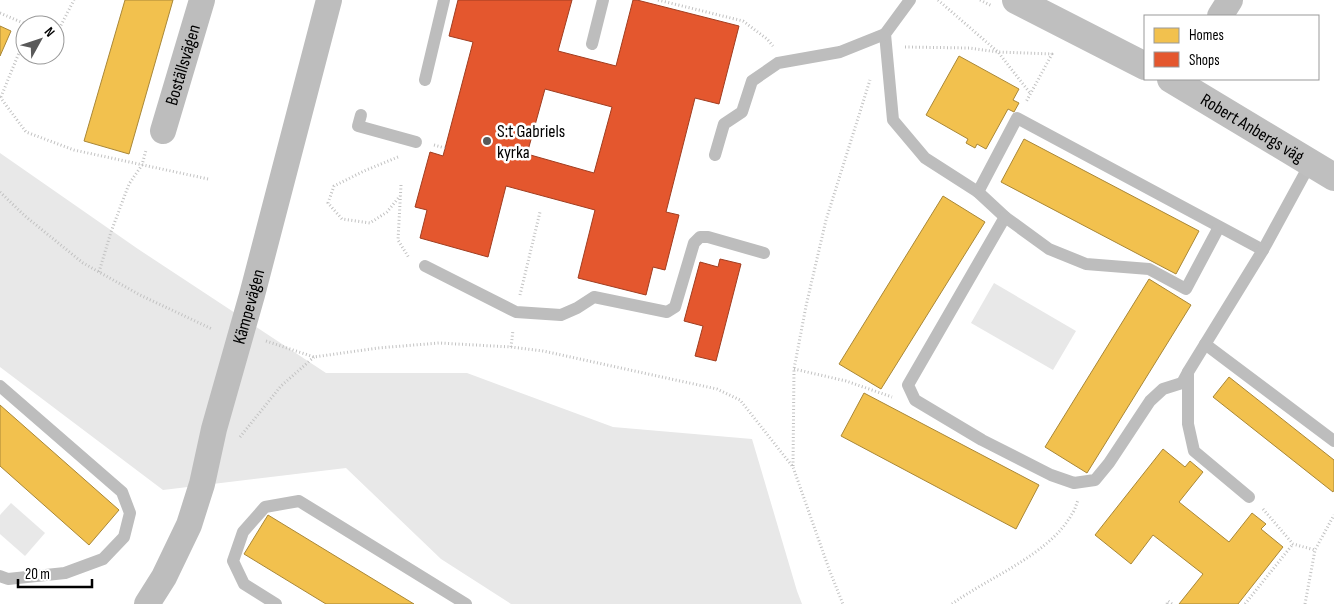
<svg xmlns="http://www.w3.org/2000/svg" width="1334" height="604" viewBox="0 0 1334 604" font-family="'Sofia Sans Condensed',sans-serif">
  <style>
    .green { fill: #e8e8e8 }
    .homes { fill: #f2c14e; stroke: #a98737 }
    .shops { fill: #e4572e; stroke: #a03d20; fill-rule: evenodd }
    .lines { fill: none; stroke-linecap: round; stroke-linejoin: round }
    .path { stroke: #c2c2c2; stroke-width: 3; stroke-dasharray: 1 2.5; stroke-linecap: butt }
    .lane { stroke: #bdbdbd; stroke-width: 12 }
    .street { stroke: #bdbdbd; stroke-width: 26 }
    .secondary { stroke: #bfbfbf; stroke-width: 28 }
    .poi-dot { fill: #595959; stroke: #fff; stroke-width: 2 }
    .labels { text-anchor: middle; dominant-baseline: central; stroke-width: 5; stroke-linejoin: round; paint-order: stroke }
    .street-label { font-size: 18px; fill: #000; stroke: #fff }
    .poi-label { font-size: 18px; fill: #000; stroke: #fff; text-anchor: start }
  </style>
  <rect width="100%" height="100%" fill="#fff"/>
  <!-- green -->
  <g class="green">
    <path d="M 0,153 L 138,249 L 326,373 L 467,373 L 613,427 L 752,439 L 797,591 L 802,604 L 511,604 L 441,559 L 346,468 L 163,490 L 0,367 Z"/>
    <path d="M 994,283 L 1076,331 L 1053,370 L 971,323 Z"/>
    <path d="M 11,503 L 45,533 L 25,556 L 0,534 L 0,515 Z"/>
  </g>
  <!-- homes -->
  <g class="homes">
    <path d="M 125,0 L 173,0 L 129,154 L 84,141 Z"/>
    <path d="M 0,26 L 11,31 L 0,56 Z"/>
    <path d="M 959,56 L 1019,89 L 1013,100 L 1019,103 L 1014,112 L 1008,109 L 986,149 L 977,144 L 975,148 L 966,143 L 968,139 L 926,115 Z"/>
    <path d="M 1024,139 L 1199,231 L 1176,274 L 1001,182 Z"/>
    <path d="M 943,196 L 985,222 L 881,389 L 839,364 Z"/>
    <path d="M 1149,279 L 1191,305 L 1087,473 L 1045,447 Z"/>
    <path d="M 1229,377 L 1334,460 L 1334,490 L 1333,492 L 1213,397 Z"/>
    <path d="M 864,393 L 1039,485 L 1016,529 L 841,436 Z"/>
    <path d="M 0,405 L 119,510 L 89,545 L 0,466 Z"/>
    <path d="M 1163,449 L 1185,467 L 1190,461 L 1203,472 L 1179,502 L 1229,542 L 1252,513 L 1266,524 L 1261,529 L 1283,547 L 1238,604 L 1179,604 L 1203,574 L 1153,535 L 1131,564 L 1095,535 Z"/>
    <path d="M 268,515 L 414,604 L 326,604 L 244,554 Z"/>
  </g>
  <!-- shops -->
  <g class="shops">
    <path d="M 458,0 L 572,0 L 558,51 L 616,66 L 633,0 L 637,0 L 739,26 L 719,104 L 695,98 L 666,212 L 679,215 L 665,270 L 653,267 L 646,295 L 578,278 L 595,210 L 506,186 L 488,257 L 420,238 L 427,210 L 415,207 L 430,152 L 443,156 L 473,42 L 449,36 ZM 545,89 L 612,107 L 594,173 L 527,154 Z"/>
    <path d="M 720,259 L 741,264 L 716,361 L 695,356 L 703,326 L 684,321 L 700,262 L 718,267 Z"/>
  </g>
  <g class="lines">
    <!-- path -->
    <g class="path">
      <path d="M 658,0 L 743,21 L 767,39 L 773,46"/>
      <path d="M 938,0 L 998,52 L 1030,93"/>
      <path d="M 980,0 L 992,6"/>
      <path d="M 0,13 L 28,25"/>
      <path d="M 55,28 L 60,27 L 74,0"/>
      <path d="M 905,47 L 969,48 L 998,52 L 1052,54 L 1026,102"/>
      <path d="M 0,97 L 26,132 L 74,150 L 208,179"/>
      <path d="M 1,97 L 25,38"/>
      <path d="M 434,145 L 445,148"/>
      <path d="M 398,157 L 364,171 L 334,186 L 328,203 L 342,219 L 370,223 L 387,212 L 400,196"/>
      <path d="M 401,185 L 398,240 L 409,258"/>
      <path d="M 0,192 L 25,216 L 83,263 L 140,295 L 212,329"/>
      <path d="M 99,272 L 111,232 L 129,184 L 142,165 L 146,150"/>
      <path d="M 520,295 L 540,212"/>
      <path d="M 266,341 L 314,357 L 378,348 L 439,343 L 511,347 L 543,351 L 717,389 L 740,400 L 793,467 L 829,569 L 843,604"/>
      <path d="M 511,347 L 513,330"/>
      <path d="M 794,369 L 846,381 L 892,397"/>
      <path d="M 240,437 L 281,386 L 314,357"/>
      <path d="M 793,466 L 794,369 L 806,306 L 826,220 L 870,80"/>
      <path d="M 1263,509 L 1293,544 L 1315,550"/>
      <path d="M 952,604 C 989,577 1049,555 1072,514 C 1075,510 1076,505 1078,500"/>
      <path d="M 1167,604 L 1168,601 L 1172,604"/>
      <path d="M 1245,604 L 1293,544"/>
      <path d="M 1305,604 L 1315,550 L 1334,515"/>
    </g>
    <!-- lane -->
    <g class="lane">
      <path d="M 910,0 L 885,34 L 893,120 L 925,158 L 978,192 L 1017,118 L 1263,250"/>
      <path d="M 592,44 L 603,0"/>
      <path d="M 425,80 L 444,0"/>
      <path d="M 361,115 L 358,126 L 416,142"/>
      <path d="M 715,155 L 724,124 L 742,112 L 752,81 L 778,63 L 840,52 L 885,34"/>
      <path d="M 978,192 L 1005,217 L 908,385 L 915,400 L 982,440 L 1051,475 L 1074,483 L 1095,480 L 1109,463 L 1150,401 L 1163,389 L 1182,383 L 1188,372"/>
      <path d="M 1005,217 L 1049,249 L 1086,264 L 1149,269 L 1186,289 L 1219,227"/>
      <path d="M 425,266 L 516,312 L 561,315 L 577,308 L 594,297 L 667,312 L 675,307 L 694,243 L 700,237 L 708,237 L 764,253"/>
      <path d="M 1205,344 L 1334,441"/>
      <path d="M 0,386 L 122,492 L 130,513 L 124,537 L 103,559 L 65,573 L 8,579 L 0,576"/>
      <path d="M 1249,497 L 1194,451 L 1188,424 L 1188,372 L 1263,250 L 1311,162"/>
      <path d="M 276,604 L 244,584 L 233,561 L 243,532 L 265,507 L 299,501 L 466,604"/>
    </g>
    <!-- street -->
    <g class="street">
      <path d="M 1220,16 L 1230,0"/>
      <path id="s1" d="M 163,131 L 202,0"/>
      <path id="s2" d="M 147,604 L 164,577 L 189,525 L 202,484 L 214,429 L 252,295 L 329,0"/>
    </g>
    <!-- secondary -->
    <g class="secondary">
      <path d="M 1016,0 L 1145,66"/>
      <path id="s3" d="M 1171,79 L 1334,177"/>
    </g>
  </g>
  <!-- markers -->
  <circle class="poi-dot" cx="487" cy="141" r="5"/>
  <g class="labels">
    <!-- street labels -->
    <g class="street-label">
      <text stroke="none"><textPath href="#s1" startOffset="69">Boställsvägen</textPath></text>
      <text stroke="none"><textPath href="#s3" startOffset="95">Robert Anbergs väg</textPath></text>
      <text stroke="none"><textPath href="#s2" startOffset="316">Kämpevägen</textPath></text>
    </g>
    <!-- poi labels -->
    <g class="poi-label">
      <text x="497" y="131">S:t Gabriels<tspan x="497" dy="21">kyrka</tspan></text>
    </g>
  </g>
  <!-- legend -->
  <rect x="1144" y="15" width="175" height="65" fill="#ffffff" stroke="#999999"/>
  <rect x="1154" y="28" width="25" height="15" fill="#f2c14e" stroke="#999999"/>
  <text x="1189" y="40" font-size="15" fill="#000000">Homes</text>
  <rect x="1154" y="52" width="25" height="15" fill="#e4572e" stroke="#999999"/>
  <text x="1189" y="65" font-size="15" fill="#000000">Shops</text>
  <!-- north arrow -->
  <g transform="translate(40 40) rotate(50)"><circle r="24" fill="#ffffff" stroke="#999999"/>
  <path d="M0-4L9 19L0 12L-9 19Z" fill="#595959"/>
  <text y="-8" font-size="14" font-weight="bold" text-anchor="middle" fill="#000000">N</text>
  </g>
  <!-- scale -->
  <path d="M18 579v8h74v-8" fill="none" stroke="#000000" stroke-width="2.5"/>
  <text x="25" y="579" font-size="15" fill="#000000" stroke="#ffffff" stroke-width="4" paint-order="stroke">20 m</text>
</svg>
